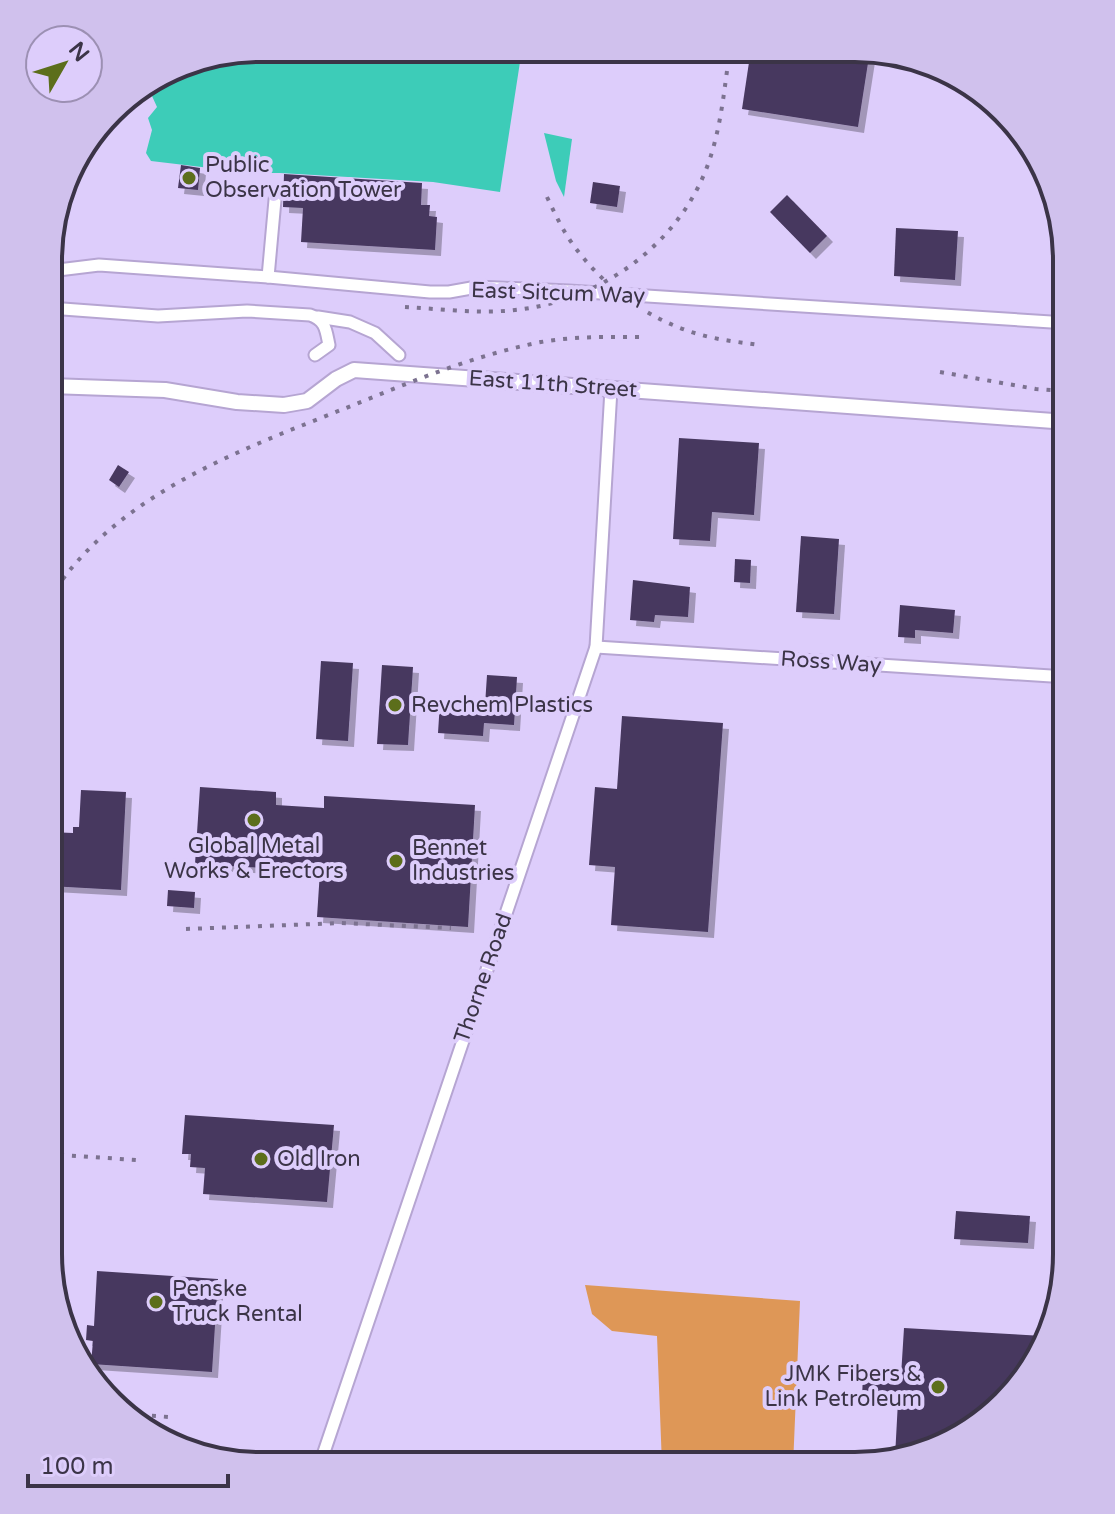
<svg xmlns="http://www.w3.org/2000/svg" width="1115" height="1514" viewBox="0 0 1115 1514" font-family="'Varela Round',sans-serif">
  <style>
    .green { fill: #de9757 }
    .water { fill: #3dccb8 }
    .building { fill: #47385e; filter: url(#shadow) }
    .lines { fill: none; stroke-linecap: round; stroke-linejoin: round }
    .minor-casing { stroke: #b6a5d2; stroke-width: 15 }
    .tertiary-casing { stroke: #b6a5d2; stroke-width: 18 }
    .minor { stroke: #fff; stroke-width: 11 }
    .tertiary { stroke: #fff; stroke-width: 14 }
    .rail { stroke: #7c7290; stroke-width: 4; stroke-dasharray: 4 8; stroke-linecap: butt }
    .poi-dot { fill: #5c6e1b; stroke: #ddcdfb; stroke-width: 3 }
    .labels { text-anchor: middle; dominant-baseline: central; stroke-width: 8; stroke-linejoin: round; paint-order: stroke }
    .poi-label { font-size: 22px; fill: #3b3447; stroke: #ddcdfb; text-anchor: start }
    .street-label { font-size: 22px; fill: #3b3447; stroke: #ddcdfb }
    .rim { fill: none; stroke: #3b3447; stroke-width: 4 }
  </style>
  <defs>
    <filter id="shadow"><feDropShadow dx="6" dy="6" stdDeviation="0" flood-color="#0004"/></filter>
  </defs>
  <rect width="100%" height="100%" fill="#ddcdfb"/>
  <!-- green -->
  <path class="green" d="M 585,1285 L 800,1301 L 793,1466 L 662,1465 L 657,1336 L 612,1331 L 592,1314 Z"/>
  <!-- water -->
  <g class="water">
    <path d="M 260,48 L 522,49 L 500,192 L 433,182 L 280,173 L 252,173 L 151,161 L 146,153 L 152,130 L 148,118 L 157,107 L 152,96 L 155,80 L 192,59 Z"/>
    <path d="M 544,133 L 572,139 L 564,197 L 556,181 Z"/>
  </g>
  <!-- building -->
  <g class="building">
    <path d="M 751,49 L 870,50 L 858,127 L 742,109 Z"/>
    <path d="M 181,165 L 200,168 L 198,190 L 178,188 Z"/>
    <path d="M 284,174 L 422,183 L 421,205 L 430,205 L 429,216 L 437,217 L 435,250 L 301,242 L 303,208 L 283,207 Z"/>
    <path d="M 593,182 L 620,186 L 617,207 L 590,203 Z"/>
    <path d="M 787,195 L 827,236 L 810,253 L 770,212 Z"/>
    <path d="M 896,228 L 958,231 L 955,280 L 894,276 Z"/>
    <path d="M 679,438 L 759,443 L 754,515 L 712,512 L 710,541 L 673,539 Z"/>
    <path d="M 118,465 L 129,472 L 119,487 L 109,480 Z"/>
    <path d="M 801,536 L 839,539 L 834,614 L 796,612 Z"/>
    <path d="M 735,559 L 751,560 L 750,583 L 734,582 Z"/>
    <path d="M 633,580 L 690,587 L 688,617 L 655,615 L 654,622 L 630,620 Z"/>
    <path d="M 900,605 L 955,610 L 953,633 L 915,630 L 915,638 L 898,637 Z"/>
    <path d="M 321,661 L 353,663 L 348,741 L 316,739 Z"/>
    <path d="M 382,665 L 413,667 L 408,745 L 377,744 Z"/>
    <path d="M 487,675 L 517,677 L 514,725 L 484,723 L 483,736 L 438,733 L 440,702 L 485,705 Z"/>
    <path d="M 622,716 L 723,723 L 708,932 L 611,925 L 615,867 L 589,865 L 595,787 L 617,789 Z"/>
    <path d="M 200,787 L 276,792 L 276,805 L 324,808 L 324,796 L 475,805 L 468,927 L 317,917 L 320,871 L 195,864 Z"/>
    <path d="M 81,790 L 126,792 L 121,890 L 49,886 L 49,832 L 73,833 L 73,827 L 79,827 Z"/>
    <path d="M 168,890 L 195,892 L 194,908 L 167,906 Z"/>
    <path d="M 185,1115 L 334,1125 L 327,1202 L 203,1194 L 205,1168 L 190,1167 L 191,1154 L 182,1154 Z"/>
    <path d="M 1058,1177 L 1067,1177 L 1067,1219 L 1055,1219 Z"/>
    <path d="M 956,1211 L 1030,1216 L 1028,1243 L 954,1239 Z"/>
    <path d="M 97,1271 L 218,1279 L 212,1372 L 91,1364 L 93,1341 L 86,1340 L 87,1325 L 94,1326 Z"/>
    <path d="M 904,1328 L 1043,1336 L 1031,1372 L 948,1444 L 895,1457 L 898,1401 L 862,1399 L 863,1373 L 901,1376 Z"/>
  </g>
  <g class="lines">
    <defs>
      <g id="minor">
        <path d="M 50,271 L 99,265 L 268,277 L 430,292 L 449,292 L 477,287 L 569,291 L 1067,323"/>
        <path d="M 268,277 L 275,200"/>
        <path d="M 63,309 L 158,316 L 247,311 L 310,315 C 326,320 326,331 329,345 L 315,355"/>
        <path d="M 318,317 L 350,322 L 375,333 L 399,355"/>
        <path d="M 596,647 L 1067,677"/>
        <path d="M 320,1464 L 596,647 L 611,389"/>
      </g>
      <path id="tertiary" d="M 50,386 L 165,390 L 237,402 L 284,405 L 307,401 L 336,379 L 354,370 L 1067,422"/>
    </defs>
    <!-- minor casing -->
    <use href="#minor" class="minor-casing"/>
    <!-- tertiary casing -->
    <use href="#tertiary" class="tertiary-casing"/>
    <!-- minor -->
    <use href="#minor" class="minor"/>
    <!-- tertiary -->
    <use href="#tertiary" class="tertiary"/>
    <!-- rail -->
    <g class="rail">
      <path d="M 547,197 C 555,214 563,231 574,246 C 604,287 649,320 698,334 C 718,340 739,342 759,345"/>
      <path d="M 405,307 C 441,309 479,314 515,310 C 604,301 687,239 712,152 C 722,119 725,83 730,49"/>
      <path d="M 940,372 L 1036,389 L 1067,391"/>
      <path d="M 49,599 C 116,493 241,450 351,406 C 413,381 475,355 541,342 C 575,336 610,337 645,337"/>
      <path d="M 186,929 L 341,923 L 451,928"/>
      <path d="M 48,1154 L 136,1160"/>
      <path d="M 128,1414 L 169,1417"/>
    </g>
  </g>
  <!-- markers -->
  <g class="poi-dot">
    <circle cx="189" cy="178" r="8"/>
    <circle cx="395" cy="705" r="8"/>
    <circle cx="254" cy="820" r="8"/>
    <circle cx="396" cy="861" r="8"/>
    <circle cx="261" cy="1159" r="8"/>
    <circle cx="156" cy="1302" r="8"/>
    <circle cx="938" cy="1387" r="8"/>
  </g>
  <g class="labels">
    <!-- poi labels -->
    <g class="poi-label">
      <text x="205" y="165">Public<tspan x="205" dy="25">Observation Tower</tspan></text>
      <text x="411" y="705">Revchem Plastics</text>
      <text x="254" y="846" text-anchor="middle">Global Metal<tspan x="254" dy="25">Works &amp; Erectors</tspan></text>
      <text x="412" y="848">Bennet<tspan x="412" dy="25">Industries</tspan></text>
      <text x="277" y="1159">Old Iron</text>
      <text x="172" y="1289">Penske<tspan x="172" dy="25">Truck Rental</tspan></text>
      <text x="922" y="1374" text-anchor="end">JMK Fibers &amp;<tspan x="922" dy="25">Link Petroleum</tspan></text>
    </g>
    <!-- street labels -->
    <g class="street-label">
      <text transform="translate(558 293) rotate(2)">East Sitcum Way</text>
      <text transform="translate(553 384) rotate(4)">East 11th Street</text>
      <text transform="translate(831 662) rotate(4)">Ross Way</text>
      <text transform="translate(483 978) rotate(-71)">Thorne Road</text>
    </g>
  </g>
  <!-- crop -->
  <path d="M0 0H1115V1514H0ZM260 62H855A198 198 0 0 1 1053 260V1254A198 198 0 0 1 855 1452H260A198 198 0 0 1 62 1254V260A198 198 0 0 1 260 62Z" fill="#d0c1ed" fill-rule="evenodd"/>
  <path class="rim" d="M260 62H855A198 198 0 0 1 1053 260V1254A198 198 0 0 1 855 1452H260A198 198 0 0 1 62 1254V260A198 198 0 0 1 260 62Z"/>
  <!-- north arrow -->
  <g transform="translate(64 64) rotate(51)"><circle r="38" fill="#ddcdfb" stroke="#9c90b3" stroke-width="2"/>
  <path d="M0-6L14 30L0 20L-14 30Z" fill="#5c6e1b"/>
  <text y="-12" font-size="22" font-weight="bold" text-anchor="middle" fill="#3b3447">N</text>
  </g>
  <!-- scale -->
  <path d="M28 1474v12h200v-12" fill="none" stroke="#3b3447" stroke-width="4"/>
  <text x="40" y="1474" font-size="24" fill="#3b3447" stroke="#ddcdfb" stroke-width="6" paint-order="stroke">100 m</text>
</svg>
